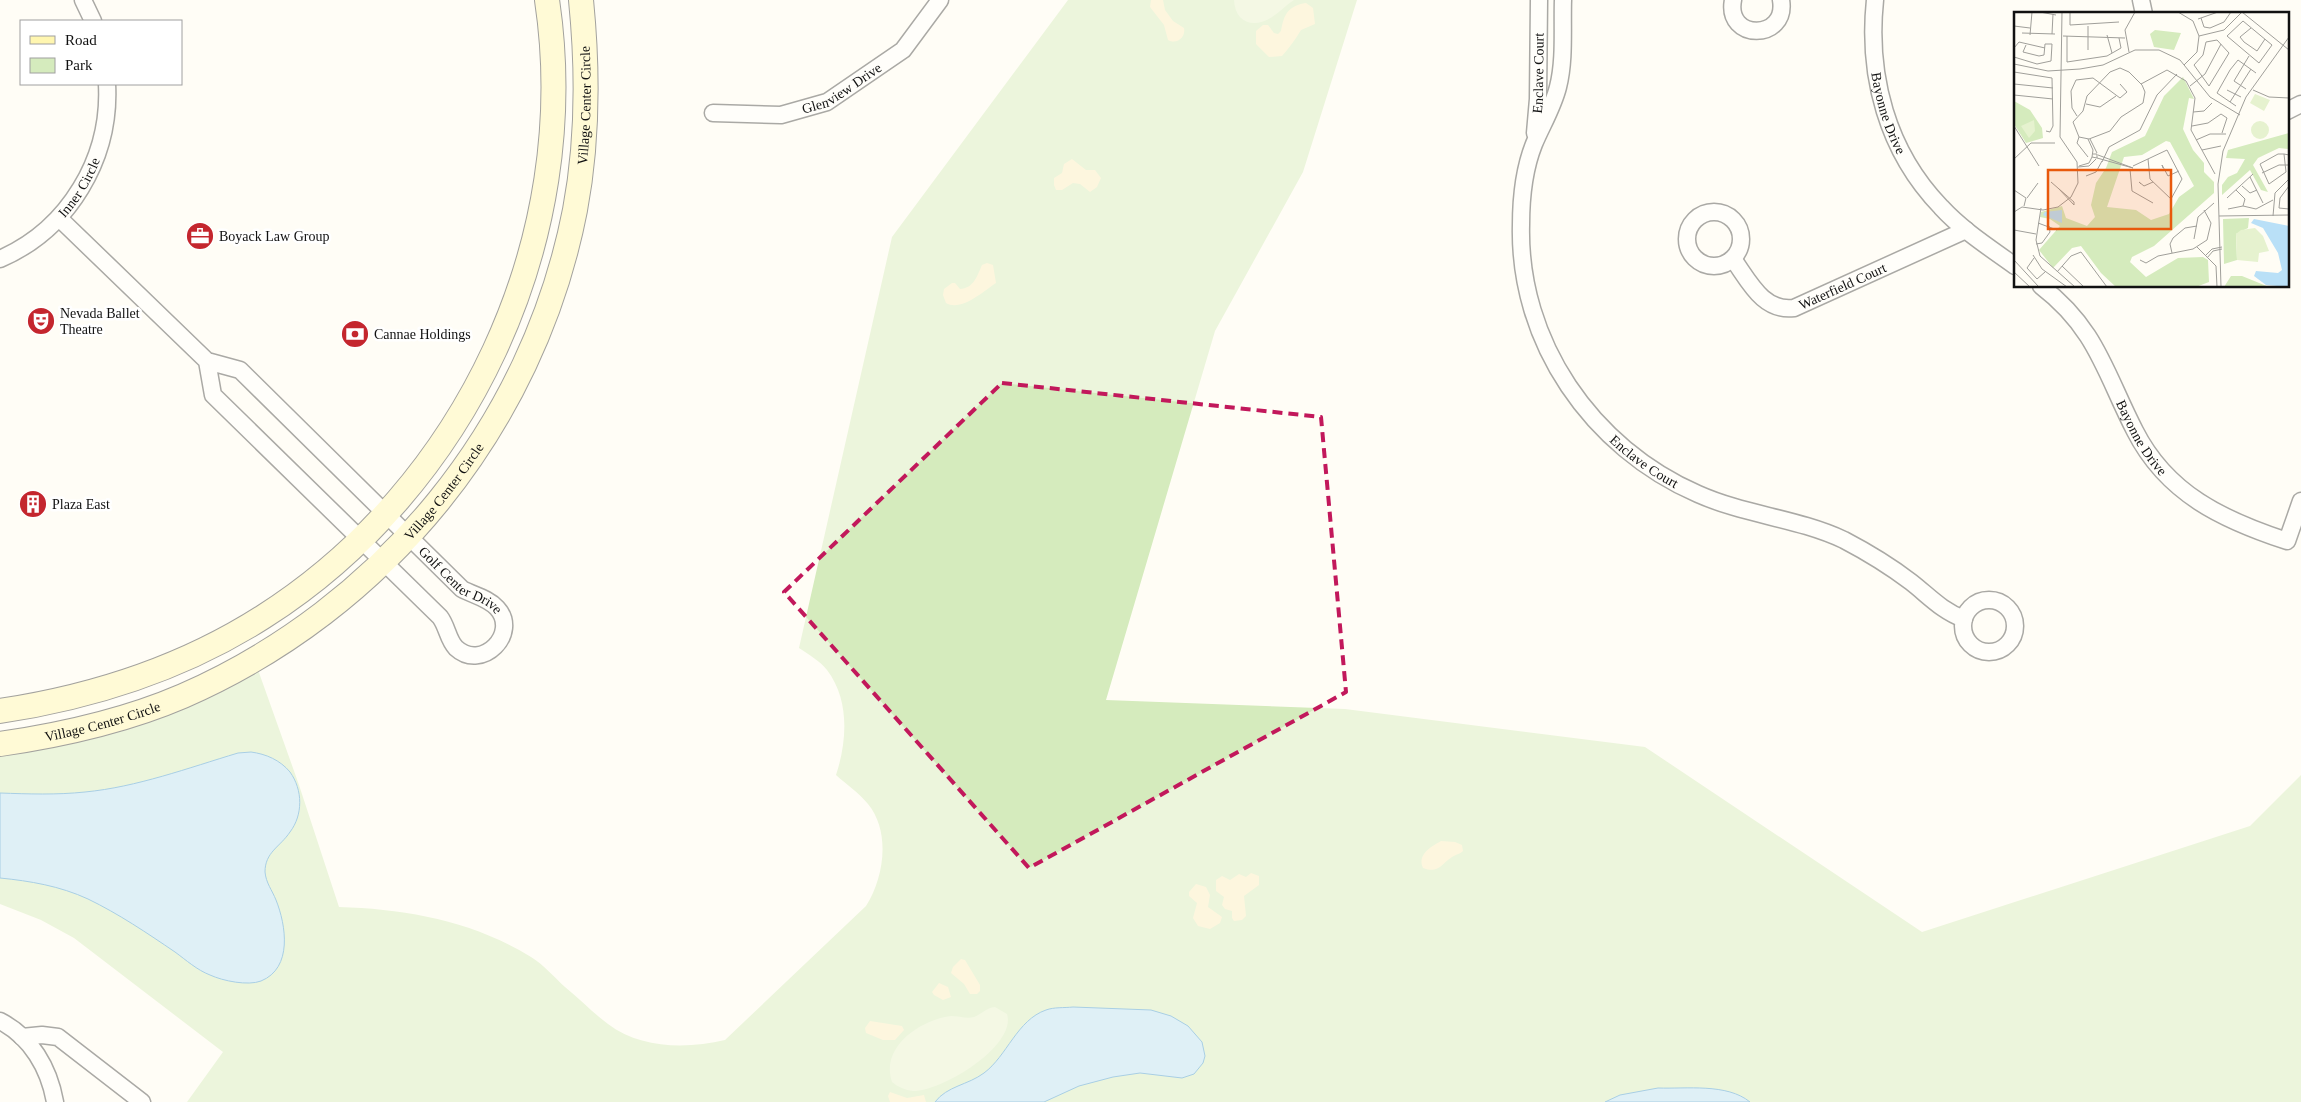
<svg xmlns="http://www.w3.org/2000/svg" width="2301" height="1102" viewBox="0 0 2301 1102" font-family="'Times New Roman',serif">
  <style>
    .green { fill: #d5ebbd }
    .sand { fill: #fbeec1 }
    .pitch { fill: #e6f2cf }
    .water { fill: #b9e0f7; stroke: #3f96cf }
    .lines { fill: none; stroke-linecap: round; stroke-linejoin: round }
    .street-casing { stroke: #444; stroke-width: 19 }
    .secondary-casing { stroke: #333; stroke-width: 26 }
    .street { stroke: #fff; stroke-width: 16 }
    .secondary { stroke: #fff6b0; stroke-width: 24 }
    .marked { fill: none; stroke: #c2185b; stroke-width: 4; stroke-dasharray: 10 6; stroke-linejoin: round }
    .labels { text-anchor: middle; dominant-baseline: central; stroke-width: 5; stroke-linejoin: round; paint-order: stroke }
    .street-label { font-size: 14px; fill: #111; stroke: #fff }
    .poi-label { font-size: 14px; fill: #111; stroke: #fff; text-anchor: start }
    .inset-road { fill: none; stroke: #a09f9a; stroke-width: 1 }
    .view { fill: #e8590c; fill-opacity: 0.15; stroke: #e8590c; stroke-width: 2.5 }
    .inset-edge { fill: none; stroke: #111; stroke-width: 2.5 }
  </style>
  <rect width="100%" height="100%" fill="#fffdf5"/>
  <!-- green -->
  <path class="green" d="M 1068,0 L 1357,0 L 1303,172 L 1215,331 L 1106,700 L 1345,709 L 1645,747 L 1922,932 L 2250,826 L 2301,775 L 2301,1102 L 187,1102 L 223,1052 L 74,938 L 41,920 L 0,904 L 0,755 L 257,667 L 299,785 L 339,907 C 406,909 473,921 531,957 C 543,964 554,977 565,987 C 580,999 593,1013 608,1024 C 641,1049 687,1049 725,1040 L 866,906 C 884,878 891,832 868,804 C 859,793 846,784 836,775 C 847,742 850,700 827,670 C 820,661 808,654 799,648 L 892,237 Z"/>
  <!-- sand -->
  <g class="sand">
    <path d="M 1151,0 L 1163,0 L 1165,10 L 1173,21 L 1184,28 C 1186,37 1177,45 1168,40 L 1164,25 L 1150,7 Z"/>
    <path d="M 1306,3 L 1313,8 L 1315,24 L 1301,30 C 1295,40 1289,48 1282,56 L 1269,57 L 1256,44 L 1256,31 L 1263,25 L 1268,25 L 1274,33 L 1278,34 L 1281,31 C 1284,14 1288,6 1306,3 Z"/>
    <path d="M 1072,159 L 1086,170 L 1095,170 L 1101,178 L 1097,187 L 1090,192 L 1080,184 L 1073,183 L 1062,190 L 1056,190 L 1054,185 L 1054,178 L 1062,173 L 1064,164 Z"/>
    <path d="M 987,263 L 993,265 L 996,283 C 984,291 961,312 946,303 L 943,295 L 944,289 L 952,283 L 955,283 L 960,289 C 974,288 977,276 982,265 Z"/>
    <path d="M 1441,841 L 1455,842 L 1462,845 L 1463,851 C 1460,854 1457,854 1452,857 C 1441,864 1439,874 1423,868 C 1417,854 1431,847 1441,841 Z"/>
    <path d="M 1251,873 L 1259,876 L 1259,885 L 1244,896 L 1246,916 L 1242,920 L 1234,921 L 1232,918 L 1232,911 L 1225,909 L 1222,905 L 1224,897 L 1216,891 L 1216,880 L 1222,876 L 1230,880 L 1239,874 L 1246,877 Z"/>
    <path d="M 1196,884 L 1206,887 L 1210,895 L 1208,907 L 1222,917 L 1220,923 L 1210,929 L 1198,926 L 1193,918 L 1197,903 L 1189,896 L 1189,892 Z"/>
    <path d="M 961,959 L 965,960 L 980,985 L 980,991 L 977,994 L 970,994 L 964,984 L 951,973 L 953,967 Z"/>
    <path d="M 939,983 L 948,987 L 951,997 L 943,1000 L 934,995 L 932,992 Z"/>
    <path d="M 870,1021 L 902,1026 L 904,1030 L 895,1040 L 883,1040 L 866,1033 L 865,1028 Z"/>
    <path d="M 890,1092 L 907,1098 L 924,1095 L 926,1102 L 890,1102 L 888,1096 Z"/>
  </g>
  <!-- pitch -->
  <g class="pitch">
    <path d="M 1234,0 L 1294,0 C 1286,5 1280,12 1272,17 C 1254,29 1235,23 1234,0 Z"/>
    <path d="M 995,1007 L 1007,1014 C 1017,1046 941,1092 913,1091 C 905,1090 898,1087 892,1082 C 880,1047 920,1020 951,1016 C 958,1016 967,1019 974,1017 C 982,1014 986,1008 995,1007 Z"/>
  </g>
  <!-- water -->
  <g class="water">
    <path d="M 251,752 C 266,754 280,760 290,772 C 303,790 303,815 290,832 C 280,847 265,852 265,872 C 266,883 272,890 276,900 C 286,925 293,968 261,981 C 248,986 223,981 210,975 C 197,970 186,960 175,952 C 147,933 119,914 88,899 C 60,886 30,881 0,878 L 0,793 C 28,794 57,795 85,792 C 137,787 188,768 238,753 Z"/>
    <path d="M 1073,1007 L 1151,1010 L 1171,1016 L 1188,1026 L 1202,1042 L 1205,1056 L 1203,1063 L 1194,1074 L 1182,1078 L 1140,1073 L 1113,1077 L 1079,1086 L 1044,1102 L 935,1102 C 947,1086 968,1085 984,1073 C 1007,1056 1017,1020 1046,1010 C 1054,1007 1064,1008 1073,1007 Z"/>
    <path d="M 1658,1088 C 1686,1089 1727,1083 1750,1102 L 1605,1102 L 1620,1095 Z"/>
  </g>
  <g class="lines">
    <defs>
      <g id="street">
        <path d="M 83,0 L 93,21"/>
        <path id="s1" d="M 1563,0 C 1562,28 1565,60 1558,87 C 1553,107 1542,125 1534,144 C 1524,169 1521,199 1521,225 C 1518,342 1592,448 1698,494 C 1745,515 1797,518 1844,540 C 1867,552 1890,566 1911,582 C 1929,596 1942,611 1964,619"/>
        <path d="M 1733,0 C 1725,41 1788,41 1781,0"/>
        <path id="s2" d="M 1875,0 C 1867,76 1887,151 1941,207 C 1962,230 1990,248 2015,266"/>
        <path d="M 2141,0 L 2144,14"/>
        <path d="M 2287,111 L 2301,104"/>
        <path id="s3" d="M 713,113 L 781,115 L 827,102 L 903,50 L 940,0"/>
        <path id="s4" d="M 1535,133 L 1538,99 L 1539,0"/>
        <circle cx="1714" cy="239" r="27"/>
        <path id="s5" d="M 60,219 L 207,361 L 240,370 L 462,589 C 473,595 488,598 497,608 C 520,633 482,672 456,648 C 448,640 447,626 440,617 L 213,395 L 207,361"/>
        <path id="s6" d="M 0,259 C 69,229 111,158 107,84"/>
        <path id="s7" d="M 1733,259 C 1749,281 1763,312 1794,308 L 1966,230"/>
        <path id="s8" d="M 2041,286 C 2097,329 2105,373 2135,431 C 2167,494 2223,520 2287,541 L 2301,501"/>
        <circle cx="1989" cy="626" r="26"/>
        <path d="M 0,1021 C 31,1037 49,1068 55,1102"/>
        <path d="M 22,1037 L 42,1035 L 58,1037 L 142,1102"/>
      </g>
      <g id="secondary">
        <path d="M 0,711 C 93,697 183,668 263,617 C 466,488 583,240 547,0"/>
        <path id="s9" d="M 0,744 C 62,735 125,721 183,696 C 384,608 533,426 575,210 C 588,141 588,70 581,0"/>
      </g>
    </defs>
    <!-- street casing -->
    <use href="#street" class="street-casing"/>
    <!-- secondary casing -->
    <use href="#secondary" class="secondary-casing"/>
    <!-- street -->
    <use href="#street" class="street"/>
    <!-- secondary -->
    <use href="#secondary" class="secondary"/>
  </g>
  <!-- marked area -->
  <path d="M0 0H2301V1102H0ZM 1002,383 L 1321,417 L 1346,692 L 1029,868 L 784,592 Z" fill="#fffdf5" fill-opacity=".55" fill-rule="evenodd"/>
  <path class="marked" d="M 1002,383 L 1321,417 L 1346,692 L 1029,868 L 784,592 Z"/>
  <!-- icons -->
  <defs>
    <symbol id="office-disc" viewBox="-11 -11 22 22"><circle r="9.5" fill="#c4262e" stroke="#fff"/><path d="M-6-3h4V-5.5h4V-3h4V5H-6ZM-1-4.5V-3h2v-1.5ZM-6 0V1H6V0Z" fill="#fff"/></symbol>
    <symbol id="theatre-disc" viewBox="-11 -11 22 22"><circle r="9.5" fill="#c4262e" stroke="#fff"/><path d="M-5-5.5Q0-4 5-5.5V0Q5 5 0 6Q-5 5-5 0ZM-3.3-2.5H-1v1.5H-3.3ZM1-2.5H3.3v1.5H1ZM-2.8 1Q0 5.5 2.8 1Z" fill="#fff"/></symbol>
    <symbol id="bank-disc" viewBox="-11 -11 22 22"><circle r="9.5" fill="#c4262e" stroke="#fff"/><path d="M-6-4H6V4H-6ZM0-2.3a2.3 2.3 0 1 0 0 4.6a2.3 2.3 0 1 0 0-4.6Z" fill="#fff"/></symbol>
    <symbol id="building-disc" viewBox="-11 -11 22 22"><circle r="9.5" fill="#c4262e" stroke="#fff"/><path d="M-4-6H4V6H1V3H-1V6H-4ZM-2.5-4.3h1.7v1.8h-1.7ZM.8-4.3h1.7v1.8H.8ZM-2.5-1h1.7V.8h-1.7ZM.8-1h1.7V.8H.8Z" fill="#fff"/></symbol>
  </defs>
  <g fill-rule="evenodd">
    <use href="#office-disc" x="184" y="220" width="32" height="32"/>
    <use href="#theatre-disc" x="25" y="305" width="32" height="32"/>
    <use href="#bank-disc" x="339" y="318" width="32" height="32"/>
    <use href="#building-disc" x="17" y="488" width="32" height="32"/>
  </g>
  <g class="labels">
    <!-- street labels -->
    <g class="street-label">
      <text stroke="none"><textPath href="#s4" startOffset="60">Enclave Court</textPath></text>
      <text stroke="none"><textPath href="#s3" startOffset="135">Glenview Drive</textPath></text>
      <text stroke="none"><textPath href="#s9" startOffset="944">Village Center Circle</textPath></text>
      <text stroke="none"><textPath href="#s2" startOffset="115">Bayonne Drive</textPath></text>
      <text stroke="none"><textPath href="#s6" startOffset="109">Inner Circle</textPath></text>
      <text stroke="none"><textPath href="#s7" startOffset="136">Waterfield Court</textPath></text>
      <text stroke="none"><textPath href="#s8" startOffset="184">Bayonne Drive</textPath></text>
      <text stroke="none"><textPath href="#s1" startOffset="510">Enclave Court</textPath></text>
      <text stroke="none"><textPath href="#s9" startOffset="525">Village Center Circle</textPath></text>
      <text stroke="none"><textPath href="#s5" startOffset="544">Golf Center Drive</textPath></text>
      <text stroke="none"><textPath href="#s9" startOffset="105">Village Center Circle</textPath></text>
    </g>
    <!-- poi labels -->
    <g class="poi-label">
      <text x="219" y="236">Boyack Law Group</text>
      <text x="60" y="313">Nevada Ballet<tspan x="60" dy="16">Theatre</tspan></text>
      <text x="374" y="334">Cannae Holdings</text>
      <text x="52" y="504">Plaza East</text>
    </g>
  </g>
  <!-- overview -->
  <g transform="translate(2014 12)">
    <rect width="275" height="275" fill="#fffdf5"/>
    <path d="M 141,18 L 167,21 L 160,38 L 140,35 L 136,22 ZM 169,65 L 180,87 L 175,86 L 169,117 L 179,138 L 190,151 L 190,160 L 200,170 L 200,181 L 140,234 L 118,245 L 116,250 L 132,265 L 164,246 L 189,245 L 194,248 L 195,270 L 182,275 L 102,275 L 87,261 L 67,234 L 58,236 L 39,256 L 25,238 L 46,214 L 36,207 L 26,205 L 27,200 L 48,194 L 52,206 L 73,214 L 81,205 L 77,193 L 82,171 L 92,156 L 98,140 L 131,124 L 150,84 ZM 152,129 L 156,130 L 180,174 L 165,185 L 155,202 L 137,208 L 122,198 L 93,195 L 110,145 L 128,143 ZM 0,89 L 16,98 L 28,116 L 29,126 L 12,131 L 0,112 ZM 275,121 L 275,137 L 265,136 L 244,146 L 239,153 L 254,180 L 247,178 L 236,158 L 208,183 L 208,173 L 214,165 L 223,161 L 231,147 L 212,146 L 214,138 ZM 235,206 L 234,216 L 222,222 L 223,248 L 210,252 L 209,207 ZM 217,264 L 228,264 L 255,275 L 210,275 Z" fill="#d5ebbd" fill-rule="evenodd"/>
    <path d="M 241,82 L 256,88 L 250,99 L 236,91 ZM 20,108 L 21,119 L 15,126 L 7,114 ZM237 118a9 9 0 1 1 18 0a9 9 0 1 1-18 0ZM 241,216 L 249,224 L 255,239 L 245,241 L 244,250 L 223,248 L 222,222 L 227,218 Z" fill="#e6f2cf"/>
    <path d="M 48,198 L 48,211 L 29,203 L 31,200 ZM 240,207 L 275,214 L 275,275 L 252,273 L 240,264 L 242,259 L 264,261 L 268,258 L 264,241 L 249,216 L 237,211 Z" fill="#b9e0f7"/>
    <path class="inset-road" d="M 26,0 L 42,3M 56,0 L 56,13 L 105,10M 164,0 L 179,9 L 185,24 L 183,40 L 170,53M 228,0 L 275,38M 187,6 L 190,15 L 196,16 L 210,10 L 217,0M 184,7 L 204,0M 229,9 L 258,33 L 245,51 L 213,24 ZM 0,14 L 16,16M 74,14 L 74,38M 237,16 L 226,25 L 230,30 L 243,39 L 251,27M 8,21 L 41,22M 38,22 L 39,2M 16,23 L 18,0M 93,23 L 98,41M 49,24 L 111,26M 53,24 L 53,50 L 93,44 L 107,36 L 105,26M 185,24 L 210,18 L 228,0M 203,28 L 215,41 L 195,74 L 180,53 L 189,43 L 192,30 ZM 0,36 L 5,30 L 31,36M 115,40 L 111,18 L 121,0M 0,45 L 23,52 L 37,49 L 38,32 L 31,32 L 30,43 L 25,44 L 9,40 L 12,33M 0,52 L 34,59 L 66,57 L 89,53 L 121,38 L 145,38 L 166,48 L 196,85 L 226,103M 106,56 L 115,60 L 128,73 L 131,80 L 129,91 L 107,105 L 96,119 L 75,127 L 65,125 L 59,110 L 69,99 L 73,84 L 96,60 ZM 0,60 L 38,66 L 39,114 L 36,120 L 32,119M 0,72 L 39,76M 127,72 L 153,58 L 172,69 L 181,86 L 177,118 L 201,162M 176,74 L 191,62 L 207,32M 232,77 L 220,69 L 235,44M 213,78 L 227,85M 239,78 L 255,85 L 275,86M 0,83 L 39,87M 216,90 L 237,57M 72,92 L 86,95 L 102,84M 222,94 L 203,81 L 216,58 L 224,48 L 242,61M 179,100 L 190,99 L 198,91M 63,104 L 58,96 L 57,79 L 62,68 L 79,66 L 106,86 L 113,80 L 106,72M 0,114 L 25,154M 178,114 L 194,111 L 207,102 L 213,106 L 208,121M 65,125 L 63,131 L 74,145M 74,127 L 79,138 L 78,145 L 83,146 L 83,142 L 79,142M 76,127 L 83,141M 182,128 L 196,122 L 212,122M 188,138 L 207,134M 270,142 L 272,160 L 255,172 L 246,152 L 264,142 L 270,142 L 275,143M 83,146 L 119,156 L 84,143M 0,147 L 17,131 L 41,131M 88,150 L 95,135 L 126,118 L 143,83 L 163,62M 65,154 L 75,151 L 78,145M 119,154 L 153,138 L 168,167 L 157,187 L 136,167 L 134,147M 64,155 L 75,154 L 82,147M 149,156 L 148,153 L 154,164 L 165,159M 116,157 L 118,179 L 139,191M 248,161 L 265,153 L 275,153M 72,164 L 82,160 L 88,149M 236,165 L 249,191M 37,170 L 60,190 L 60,193 L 45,177M 127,172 L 125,170 L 130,174 L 139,170M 228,174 L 236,181 L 243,178M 275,174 L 266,186 L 265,196 L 275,197M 0,178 L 12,186 L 10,194M 222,178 L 231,187 L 229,194M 13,186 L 24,171M 213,186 L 239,162M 27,196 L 22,228 L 26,244 L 61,275M 214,197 L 229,194 L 242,197 L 259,188M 0,200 L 8,195 L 29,198 L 44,195 L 57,185 L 64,171 L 63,150 L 46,125 L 48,0M 205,204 L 275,203M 259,204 L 261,181 L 275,167M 24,211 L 43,218M 0,218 L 22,222M 180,227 L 184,205 L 200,191M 22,232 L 28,231 L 36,220 L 35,214M 183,235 L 202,254 L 203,275M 158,241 L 156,232 L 159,226 L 171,216 L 183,214M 19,243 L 28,257 L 53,275M 191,244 L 198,237 L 208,235M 20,246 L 13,256 L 23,267 L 31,260M 193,246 L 199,239 L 208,237M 0,248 L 24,274M 126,248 L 132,251 L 144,244 L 179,237 L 193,228 L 197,211 L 190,198M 48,254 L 70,275M 0,260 L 16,275M 43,260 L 57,244 L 67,240 L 93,275M 207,275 L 204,172 L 209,139 L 232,85 L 275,25"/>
    <path class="view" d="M 34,158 L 157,158 L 157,217 L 34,217 Z"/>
    <rect width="275" height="275" class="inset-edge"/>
  </g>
  <!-- legend -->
  <rect x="20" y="20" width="162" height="65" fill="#ffffff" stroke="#a0a0a0"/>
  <rect x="30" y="36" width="25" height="8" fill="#fff6b0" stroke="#a0a0a0"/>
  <text x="65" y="45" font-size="15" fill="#111111">Road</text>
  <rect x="30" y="58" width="25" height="15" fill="#d5ebbd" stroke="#a0a0a0"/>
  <text x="65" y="70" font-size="15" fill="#111111">Park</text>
</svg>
